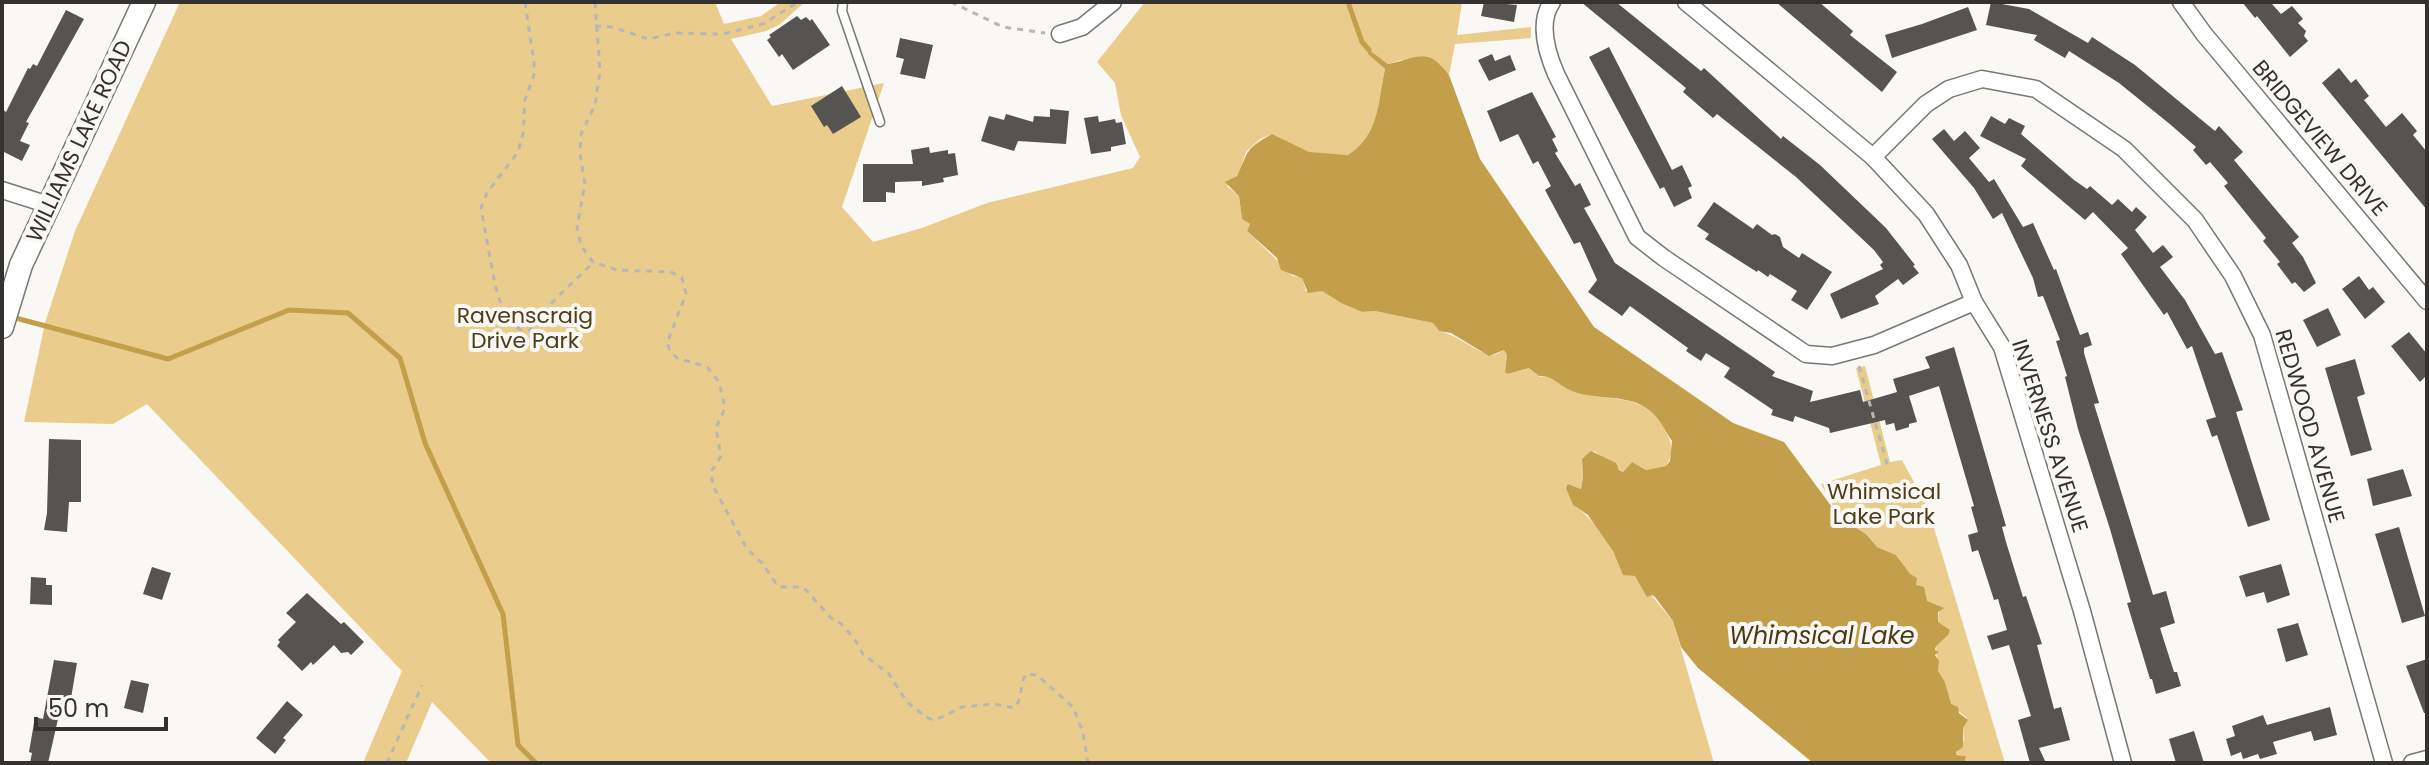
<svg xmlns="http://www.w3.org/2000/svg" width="2429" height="765" viewBox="0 0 2429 765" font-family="Poppins,sans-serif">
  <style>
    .green { fill: #eacc8c }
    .water { fill: #c49f4b }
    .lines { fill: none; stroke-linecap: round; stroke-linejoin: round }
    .stream { stroke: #c49f4b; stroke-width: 5 }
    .building { fill: #555451 }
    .service-casing { stroke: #797774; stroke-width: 11 }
    .minor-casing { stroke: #797774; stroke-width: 19 }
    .secondary-casing { stroke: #797774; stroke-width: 25 }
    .path { stroke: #b9b7b4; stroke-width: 3; stroke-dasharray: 6 6; stroke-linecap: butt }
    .service { stroke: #fff; stroke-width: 8 }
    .minor { stroke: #fff; stroke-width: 16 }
    .secondary { stroke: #fff; stroke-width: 22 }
    .labels { text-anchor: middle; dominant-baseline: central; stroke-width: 8; stroke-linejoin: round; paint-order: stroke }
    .street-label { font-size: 22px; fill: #333231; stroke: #faf8f4 }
    .park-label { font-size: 22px; fill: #4d3d19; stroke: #faf8f4 }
    .water-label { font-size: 24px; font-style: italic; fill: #493a15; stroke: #faf8f4 }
  </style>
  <rect width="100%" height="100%" fill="#faf8f4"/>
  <!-- green -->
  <g class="green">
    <path d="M 180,2 L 715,2 L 724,24 L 761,16 L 781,2 L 805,2 L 779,25 L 766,31 L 731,39 L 772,106 L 884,83 L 842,207 L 873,242 L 922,228 L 987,203 L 1133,168 L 1140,157 L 1121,115 L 1115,83 L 1097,62 L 1145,2 L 1462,2 L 1457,35 L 1531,27 L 1531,38 L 1455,44 L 1449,75 L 1440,64 L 1401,60 L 1388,64 L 1369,51 L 1385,69 C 1378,102 1379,136 1349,155 C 1337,154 1318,155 1308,152 C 1295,148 1284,140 1272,134 L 1260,139 L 1246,152 L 1239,173 L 1227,186 L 1239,196 L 1242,219 L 1250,224 L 1247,231 L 1293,276 L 1302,277 L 1306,291 L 1322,291 L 1341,303 L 1362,312 L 1375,311 L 1433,323 L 1439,331 C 1455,334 1483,356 1492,355 C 1496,355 1500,352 1504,350 L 1507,355 L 1505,371 L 1508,374 L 1529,368 L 1540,377 C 1553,375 1562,387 1574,391 C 1610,404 1644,389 1666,432 C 1672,443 1674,454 1666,466 L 1646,470 L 1632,462 L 1623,472 L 1594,451 L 1582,459 L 1583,477 L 1581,489 L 1568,484 L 1573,505 C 1596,520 1614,548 1623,574 L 1635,576 L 1673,621 L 1714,763 L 491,763 L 432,702 L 406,763 L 363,763 L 402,671 L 147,404 L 113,424 L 24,422 L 45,323 L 75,231 Z"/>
    <path d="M 1865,366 L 1890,462 L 1902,460 L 1928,508 L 2005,763 L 1964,763 L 1965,756 L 1956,754 L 1964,740 L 1963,728 L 1967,718 L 1950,704 L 1945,682 L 1938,673 L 1936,645 L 1948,635 L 1938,622 L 1939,610 L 1927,601 L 1896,555 L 1877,547 L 1866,534 L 1840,518 L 1821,484 L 1881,465 L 1856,368 Z"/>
  </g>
  <!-- water -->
  <path class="water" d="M 1369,50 L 1388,64 C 1419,58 1427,46 1449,75 L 1480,159 L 1594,327 L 1733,423 L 1784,442 L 1840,518 L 1866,534 L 1877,547 L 1896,555 L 1910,574 L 1917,578 L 1916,585 L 1924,587 L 1927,601 L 1944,608 L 1938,612 L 1938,622 L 1950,630 L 1948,635 L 1936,646 L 1935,650 L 1939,652 L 1935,655 L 1939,661 L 1938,671 L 1945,682 L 1951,704 L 1958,707 L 1959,713 L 1968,720 L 1963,728 L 1963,747 L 1956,752 L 1957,755 L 1966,756 L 1964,763 L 1813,763 L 1698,668 L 1681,647 L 1673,621 L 1655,597 L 1652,595 L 1647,597 L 1635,576 L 1623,575 L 1613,551 L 1588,515 L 1573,505 L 1566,488 L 1568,484 L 1581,489 L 1583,477 L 1582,459 L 1591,451 L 1616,463 L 1619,470 L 1623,472 L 1632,462 L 1646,470 L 1666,466 L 1670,461 L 1672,441 C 1665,431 1660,419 1650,411 C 1630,393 1597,401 1572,391 C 1560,386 1552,375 1539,376 L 1529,368 L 1508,374 L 1505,372 L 1507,355 L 1504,350 L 1489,356 L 1451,333 L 1439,331 L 1433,323 L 1375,311 L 1362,312 L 1341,303 L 1322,291 L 1308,293 L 1302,278 L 1281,270 L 1277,258 L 1247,231 L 1250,224 L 1242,219 L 1239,196 L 1225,182 L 1237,176 C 1250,149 1244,150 1272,134 L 1309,152 L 1348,155 C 1379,136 1378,102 1385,69 L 1368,54 Z"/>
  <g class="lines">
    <!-- stream -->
    <g class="stream">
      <path d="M 1348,2 L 1362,42 L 1369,50"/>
      <path d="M 12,317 L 168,359 L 289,310 L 348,313 L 400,358 L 425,443 L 503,614 L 518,745 L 536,763"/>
    </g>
  </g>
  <!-- building -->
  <g class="building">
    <path d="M 1484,2 L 1517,5 L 1514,22 L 1481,16 Z"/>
    <path d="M 1581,2 L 1616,2 L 1701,71 L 1704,68 L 1781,139 L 1783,136 L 1820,165 L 1886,228 L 1915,265 L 1913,266 L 1919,273 L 1903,285 L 1898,279 L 1875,296 L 1879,304 L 1841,319 L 1830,294 L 1883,269 L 1880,265 L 1883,262 L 1874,250 L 1796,177 L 1717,114 L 1713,118 L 1683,92 L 1686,88 Z"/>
    <path d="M 1776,2 L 1819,2 L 1853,31 L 1850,35 L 1897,72 L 1882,92 Z"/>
    <path d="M 1991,2 L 2029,9 L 2088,43 L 2092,37 L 2135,65 L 2215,131 L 2219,126 L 2243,152 L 2234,160 L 2299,237 L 2292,243 L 2303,257 L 2316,283 L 2304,292 L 2295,282 L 2292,284 L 2277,264 L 2280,262 L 2263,241 L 2266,238 L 2224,186 L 2228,183 L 2210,162 L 2206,165 L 2193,150 L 2196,147 L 2171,125 L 2119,83 L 2069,51 L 2065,58 L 2034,40 L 2037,35 L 1986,25 Z"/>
    <path d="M 2242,2 L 2274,2 L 2272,4 L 2281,14 L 2292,6 L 2303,19 L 2298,23 L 2306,31 L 2304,36 L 2308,41 L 2290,57 L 2257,16 L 2255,18 Z"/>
    <path d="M 1968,7 L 1977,30 L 1892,58 L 1885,35 L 1922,24 Z"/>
    <path d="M 66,10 L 84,19 L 26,122 L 29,123 L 20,141 L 30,145 L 22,161 L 2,151 L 2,109 L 6,112 L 28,68 L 30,69 L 33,64 L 37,66 Z"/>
    <path d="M 797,16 L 801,20 L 806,17 L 810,21 L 812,19 L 830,45 L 793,70 L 782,54 L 779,57 L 767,40 L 771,37 L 769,35 Z"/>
    <path d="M 900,38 L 933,45 L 925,79 L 900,74 L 904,59 L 896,57 Z"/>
    <path d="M 1609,47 L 1672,170 L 1682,165 L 1692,186 L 1688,188 L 1692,198 L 1674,207 L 1664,187 L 1660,189 L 1589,57 Z"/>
    <path d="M 1492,54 L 1495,61 L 1510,55 L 1516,70 L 1489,81 L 1478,60 Z"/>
    <path d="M 2339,68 L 2351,83 L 2356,79 L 2369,96 L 2364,100 L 2386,127 L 2402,113 L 2417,131 L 2413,135 L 2427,152 L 2427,210 L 2322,83 Z"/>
    <path d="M 842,86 L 861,117 L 833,134 L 827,125 L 824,127 L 811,106 Z"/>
    <path d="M 1532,92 L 1556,137 L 1552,139 L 1558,151 L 1555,153 L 1575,186 L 1580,183 L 1591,205 L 1584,208 L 1615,263 L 1775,372 L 1772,376 L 1813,391 L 1810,402 L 1860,390 L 1863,402 L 1897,392 L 1893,379 L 1930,368 L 1925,357 L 1954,347 L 2006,526 L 2002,527 L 2006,542 L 2023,597 L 2026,596 L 2042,644 L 2037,645 L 2054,709 L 2061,707 L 2070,740 L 2039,748 L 2046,763 L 2030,763 L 2018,720 L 2031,716 L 2009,645 L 1992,650 L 1987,636 L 2007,630 L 1998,599 L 1994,600 L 1978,550 L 1972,552 L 1968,535 L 1978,532 L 1971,507 L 1974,506 L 1939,386 L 1909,396 L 1917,422 L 1909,424 L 1909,427 L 1896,431 L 1894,423 L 1886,425 L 1885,420 L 1830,433 L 1829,428 L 1795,416 L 1793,422 L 1771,415 L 1773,410 L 1724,377 L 1730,368 L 1706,353 L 1701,361 L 1686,351 L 1688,348 L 1630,306 L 1622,316 L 1588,292 L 1597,280 L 1580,242 L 1574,244 L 1545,190 L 1551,186 L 1538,161 L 1533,164 L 1518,134 L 1500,142 L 1487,111 Z"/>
    <path d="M 1050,109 L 1069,111 L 1066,144 L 1018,141 L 1014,151 L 981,141 L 989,116 L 1004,120 L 1006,114 L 1033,122 L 1034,116 L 1050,117 Z"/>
    <path d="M 1098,116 L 1099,122 L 1115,119 L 1116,123 L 1122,122 L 1126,144 L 1111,147 L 1111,151 L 1091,154 L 1084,118 Z"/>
    <path d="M 1991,116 L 2005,124 L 2009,118 L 2025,126 L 2021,134 L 2074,180 L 2087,189 L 2090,186 L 2112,205 L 2118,199 L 2132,212 L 2136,207 L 2147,217 L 2135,230 L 2153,253 L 2163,245 L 2173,257 L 2160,267 L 2185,300 L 2215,354 L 2222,352 L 2243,410 L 2236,412 L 2270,520 L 2248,527 L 2217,435 L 2212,437 L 2206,420 L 2216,417 L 2192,346 L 2187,349 L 2167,312 L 2164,315 L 2121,254 L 2128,248 L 2093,212 L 2085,220 L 2021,166 L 2026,159 L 1980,136 Z"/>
    <path d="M 1944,129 L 1954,141 L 1965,131 L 1980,148 L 1969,158 L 1989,182 L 1994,179 L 2023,227 L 2033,223 L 2054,270 L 2056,269 L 2080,335 L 2088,332 L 2092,345 L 2084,348 L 2084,353 L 2099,403 L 2094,404 L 2153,595 L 2166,591 L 2175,623 L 2160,628 L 2174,672 L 2177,672 L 2181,686 L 2156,694 L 2152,679 L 2150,679 L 2127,603 L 2131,602 L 2110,529 L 2078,429 L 2065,377 L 2067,376 L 2056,341 L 2060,340 L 2043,296 L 2038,297 L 2033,278 L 2002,213 L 1993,219 L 1974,188 L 1932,139 Z"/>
    <path d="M 929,147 L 930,153 L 948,150 L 948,154 L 955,153 L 958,175 L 943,178 L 944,182 L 922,186 L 922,181 L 895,182 L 895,193 L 886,192 L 886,202 L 863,202 L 863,164 L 913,164 L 911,150 Z"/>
    <path d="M 1714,202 L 1753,229 L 1757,224 L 1772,235 L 1775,234 L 1780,237 L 1783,247 L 1799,258 L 1802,253 L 1832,272 L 1807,310 L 1791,300 L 1797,291 L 1770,274 L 1768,277 L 1758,270 L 1757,272 L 1705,239 L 1709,234 L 1697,226 Z"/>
    <path d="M 2359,276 L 2369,290 L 2373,287 L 2385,302 L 2365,319 L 2342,289 Z"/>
    <path d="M 2328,308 L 2341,335 L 2317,347 L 2303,320 Z"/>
    <path d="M 2409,332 L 2427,354 L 2427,375 L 2420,382 L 2391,346 Z"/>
    <path d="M 2355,359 L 2365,394 L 2357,397 L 2372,450 L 2351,456 L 2325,368 Z"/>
    <path d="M 49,439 L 81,440 L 81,502 L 69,502 L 67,532 L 44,530 L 47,513 Z"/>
    <path d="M 2403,469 L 2412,496 L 2373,506 L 2367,479 Z"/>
    <path d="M 2399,527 L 2425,616 L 2402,623 L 2375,534 Z"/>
    <path d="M 2281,564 L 2290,595 L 2267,603 L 2264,592 L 2246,597 L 2239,576 Z"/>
    <path d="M 152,567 L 171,573 L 162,600 L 143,594 Z"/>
    <path d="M 31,577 L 46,578 L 46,585 L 52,585 L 52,605 L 30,604 Z"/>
    <path d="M 307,593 L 341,624 L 344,622 L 364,642 L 351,655 L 348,652 L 341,653 L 334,645 L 313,665 L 311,662 L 302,671 L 277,646 L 280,642 L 278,640 L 296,622 L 286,613 Z"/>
    <path d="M 2298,623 L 2308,655 L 2286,662 L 2277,629 Z"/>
    <path d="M 2427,659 L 2427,713 L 2424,713 L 2406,666 Z"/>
    <path d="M 54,660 L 77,663 L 71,698 L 63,697 L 48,763 L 30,763 L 32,753 L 29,752 L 35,717 L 43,719 Z"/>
    <path d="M 131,680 L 149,684 L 143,713 L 124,708 Z"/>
    <path d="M 287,701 L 303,715 L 283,738 L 286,740 L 275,754 L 256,738 Z"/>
    <path d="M 2330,707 L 2337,735 L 2314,741 L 2311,731 L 2273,742 L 2277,754 L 2260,759 L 2258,754 L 2243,759 L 2241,752 L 2231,756 L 2226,739 L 2235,736 L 2232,726 L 2263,715 L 2267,725 Z"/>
    <path d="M 2194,731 L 2204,763 L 2176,763 L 2169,739 Z"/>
  </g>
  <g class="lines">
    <defs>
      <path id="service" d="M 843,2 L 842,11 L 880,122"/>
      <g id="minor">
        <path d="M 1552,2 C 1538,22 1547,53 1556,74 L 1637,237 L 1664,258 L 1806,354 L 1832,356 L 1874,345 L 1974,302"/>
        <path d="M 1686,2 L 1873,157 L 1926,214 L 1959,265 L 1974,302 L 2002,347 L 2082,611 L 2123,763"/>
        <path d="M 2181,2 L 2204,34 L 2427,301"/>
        <path d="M 1060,34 L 1082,27 L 1113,2"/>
        <path d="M 1873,157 L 1926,104 L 1949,89 L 1982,79 L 2036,89 L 2124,149 L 2195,220 L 2233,276 L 2262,335 L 2384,763"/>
        <path d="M 2,190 L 49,205"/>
        <path d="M 2412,763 L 2427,759"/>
      </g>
      <path id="secondary" d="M 2,327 L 21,265 L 144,2"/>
    </defs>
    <!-- service casing -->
    <use href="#service" class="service-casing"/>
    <!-- minor casing -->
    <use href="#minor" class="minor-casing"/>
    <!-- secondary casing -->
    <use href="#secondary" class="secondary-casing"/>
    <!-- path -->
    <g class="path">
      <path d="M 525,2 L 534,62 L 534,75 L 525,100 L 523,134 L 518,152 L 487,193 L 481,208 L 495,285 L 504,314 L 513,325 L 523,331 L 530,330 C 546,304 572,285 593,262"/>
      <path d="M 595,2 L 600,71 L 595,105 L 581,134 L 580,154 L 585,184 L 577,227 L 581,246 L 593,262 L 617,270 L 671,272 L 682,278 L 686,294 L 667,343 L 670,351 L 677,358 L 707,367 L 719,382 L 725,408 L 716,428 L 721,456 L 711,472 L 713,486 L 747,549 L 762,563 L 775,582 L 781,587 L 802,587 L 806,590 L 831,618 L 840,623 L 854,638 L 863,654 L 889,674 L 907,702 L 926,717 L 933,720 L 942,717 L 962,707 L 994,704 L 1014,708 C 1023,700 1019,685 1026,674 L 1037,675 L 1073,707 L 1083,733 L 1088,763"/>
      <path d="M 951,2 L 1003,27 L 1045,33"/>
      <path d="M 595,26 L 612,27 L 648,39 L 675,33 L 723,34 L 763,24 L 798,2"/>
      <path d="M 1859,366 L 1887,464"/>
      <path d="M 387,763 L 422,685"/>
    </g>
    <!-- service -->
    <use href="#service" class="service"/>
    <!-- minor -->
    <use href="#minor" class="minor"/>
    <!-- secondary -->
    <use href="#secondary" class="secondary"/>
  </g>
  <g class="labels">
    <!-- street labels -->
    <g class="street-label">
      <text transform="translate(2320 138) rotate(50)">BRIDGEVIEW DRIVE</text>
      <text transform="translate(79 141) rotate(-65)">WILLIAMS LAKE ROAD</text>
      <text transform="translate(2310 426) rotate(74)">REDWOOD AVENUE</text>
      <text transform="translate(2050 436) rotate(72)">INVERNESS AVENUE</text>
    </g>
    <!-- park labels -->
    <g class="park-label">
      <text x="525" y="315">Ravenscraig<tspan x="525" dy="25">Drive Park</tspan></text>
      <text x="1884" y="491">Whimsical<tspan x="1884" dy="25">Lake Park</tspan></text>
    </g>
    <!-- water labels -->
    <g class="water-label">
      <text x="1822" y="635">Whimsical Lake</text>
    </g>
  </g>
  <!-- border -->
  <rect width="2429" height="765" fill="none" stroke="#333231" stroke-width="8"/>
  <!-- scale -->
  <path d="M36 717v12h130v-12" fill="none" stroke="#333231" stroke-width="4"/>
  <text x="48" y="717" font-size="24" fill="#333231" stroke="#faf8f4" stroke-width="6" paint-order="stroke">50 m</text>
</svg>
